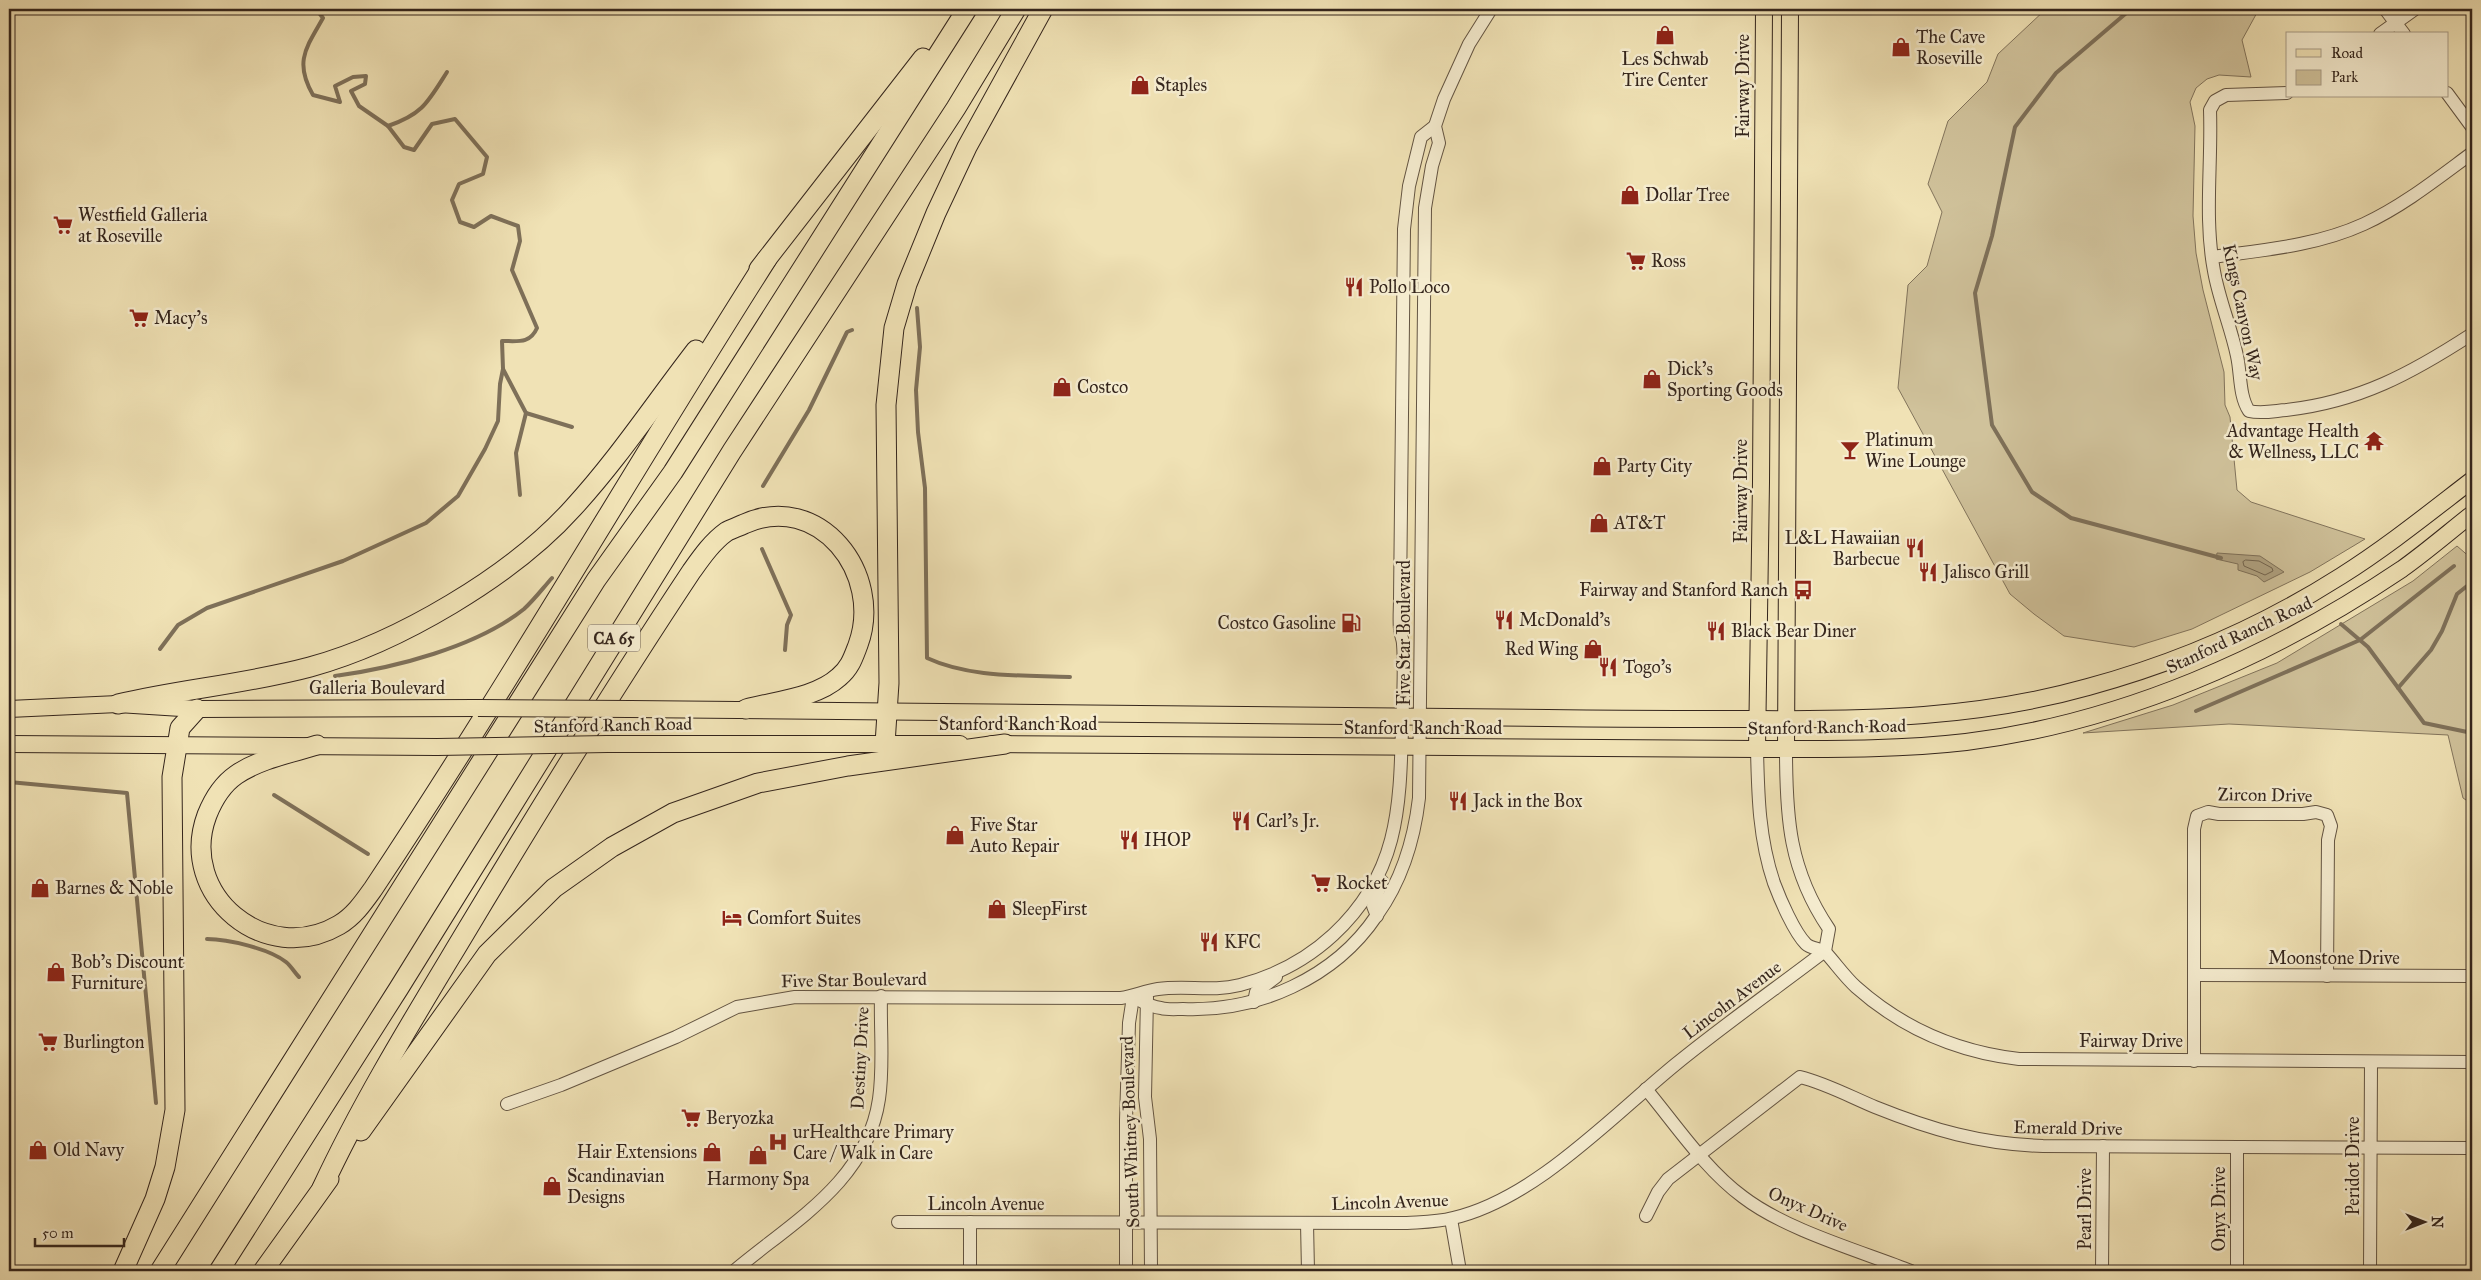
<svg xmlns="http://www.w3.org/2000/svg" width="2481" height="1280" viewBox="0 0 2481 1280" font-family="'IM FELL Great Primer',serif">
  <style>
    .green { fill: #d0c29b; stroke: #82745c }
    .water { fill: #b0a281; stroke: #7e7059 }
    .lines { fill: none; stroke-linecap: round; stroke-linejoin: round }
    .shore { stroke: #72644e; stroke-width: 1 }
    .stream { stroke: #7e7059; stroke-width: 4 }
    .minor-casing { stroke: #635442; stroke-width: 14 }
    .major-casing { stroke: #34251c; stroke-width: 18 }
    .highway-casing { stroke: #34251c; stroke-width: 21 }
    .minor { stroke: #f5eccf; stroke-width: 12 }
    .major { stroke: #f0e2b5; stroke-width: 16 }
    .highway { stroke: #f0e2b5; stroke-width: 19 }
    .major-bridge-casing { stroke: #34251c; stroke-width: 18; stroke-linecap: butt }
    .major-bridge { stroke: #f0e2b5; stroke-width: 16 }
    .labels { text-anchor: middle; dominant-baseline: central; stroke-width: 5; stroke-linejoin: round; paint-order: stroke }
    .shield { fill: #f5eccf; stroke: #6e6152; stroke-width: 1 }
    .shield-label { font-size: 16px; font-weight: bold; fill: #34251c }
    .poi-label { font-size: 18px; fill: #34251c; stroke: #f5eccf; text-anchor: start }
    .street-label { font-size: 18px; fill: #34251c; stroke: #f5eccf }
  </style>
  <rect width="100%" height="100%" fill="#f0e2b5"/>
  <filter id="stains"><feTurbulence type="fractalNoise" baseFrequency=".004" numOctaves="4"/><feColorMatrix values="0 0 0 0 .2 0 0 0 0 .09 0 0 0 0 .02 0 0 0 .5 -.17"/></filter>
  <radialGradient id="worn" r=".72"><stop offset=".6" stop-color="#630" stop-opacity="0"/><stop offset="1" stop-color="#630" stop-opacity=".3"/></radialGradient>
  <!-- green -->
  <g class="green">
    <path d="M 2046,9 L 2259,9 L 2242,40 L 2251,77 L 2219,75 L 2207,79 L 2196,88 L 2190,102 L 2195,126 L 2193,216 L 2196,253 L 2203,290 L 2224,372 L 2225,405 L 2230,417 L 2237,490 L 2251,502 L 2365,539 L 2310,572 L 2192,629 L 2134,647 L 2064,636 L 2034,614 L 2010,594 L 1898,388 L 1908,285 L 1927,266 L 1942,212 L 1928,184 L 1948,121 L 1987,82 L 1998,54 Z"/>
    <path d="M 2457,546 L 2472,559 L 2472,804 L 2463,798 L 2448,735 L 2229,724 L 2083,733 L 2173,705 L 2277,663 L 2413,581 Z"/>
  </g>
  <!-- water -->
  <path class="water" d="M 2217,553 L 2260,556 L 2284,572 L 2264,582 L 2257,576 L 2238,570 L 2238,564 L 2216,559 Z"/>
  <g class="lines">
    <!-- shore -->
    <path class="shore" d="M 2246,560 L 2259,561 L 2272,568 L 2273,571 L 2265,575 L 2244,566 L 2243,562 Z"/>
    <!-- stream -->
    <g class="stream">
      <path d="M 316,9 L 323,18 C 306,48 294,62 313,95 L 340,102 L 335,86 L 353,77 L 366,76 L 365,84 L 351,91 L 359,106 L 388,126 L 404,147 L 414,150 L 432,124 L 455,119 L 487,157 L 483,174 L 459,184 L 452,200 L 460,222 L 474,227 L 491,216 L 518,226 L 520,241 L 512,270 L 537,328 C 530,344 518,341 502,341 L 503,369 L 526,413 L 572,427"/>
      <path d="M 2131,9 L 2056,73 L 2015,127 L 1992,236 L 1975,293 L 1992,425 L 2032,492 L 2071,518 L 2221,558"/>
      <path d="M 388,126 C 423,114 428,102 447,72"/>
      <path d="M 917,308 L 920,347 L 916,390 L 918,432 L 925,488 L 927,658 C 970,678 1023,675 1070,677"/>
      <path d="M 763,486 L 809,410 L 847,332 L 852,330"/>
      <path d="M 520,495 L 516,453 L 526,413"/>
      <path d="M 762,549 L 791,615 L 787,625 L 785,650"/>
      <path d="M 2341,624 L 2368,647 L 2424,723 L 2472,733"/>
      <path d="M 160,649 L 178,625 L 207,608 L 343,561 L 426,523 L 458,496 L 485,449 L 498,421 L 500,384 L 503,369"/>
      <path d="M 335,676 C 394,668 477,647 524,609 C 534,600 543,588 552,578"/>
      <path d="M 2398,688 L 2431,650 L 2442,631 L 2457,594 L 2472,582"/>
      <path d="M 2196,711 L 2360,640 L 2454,566"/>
      <path d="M 9,782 L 127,793 L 156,1103"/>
      <path d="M 274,795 L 368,854"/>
      <path d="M 207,939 C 228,939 270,949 286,962 C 291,966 295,973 299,977"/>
    </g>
    <defs>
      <g id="minor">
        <path d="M 2385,9 L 2404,34"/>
        <path d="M 2380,34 L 2415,9"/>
        <path d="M 2287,93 L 2226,95 L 2215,101 L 2210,110 C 2212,164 2204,218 2214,271 C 2219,300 2231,327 2237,356 C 2241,374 2239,396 2249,411 C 2261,414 2274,411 2286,410 C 2359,402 2412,373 2472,334"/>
        <path d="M 2447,93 L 2472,127"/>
        <path d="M 2212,257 C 2263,250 2316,246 2364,224 C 2403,206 2438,178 2472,153"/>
        <path d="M 1757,749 C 1758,796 1759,839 1774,883 C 1780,899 1794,932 1806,944 C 1811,949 1821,948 1826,953 C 1836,964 1845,977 1856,987 C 1902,1028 1958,1052 2019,1059 L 2472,1062"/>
        <path d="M 1786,749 C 1786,818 1789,870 1829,929 L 1825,951"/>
        <path d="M 1377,916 L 1373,906 L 1382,881"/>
        <path d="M 2195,975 L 2472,976"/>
        <path d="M 1133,997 C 1141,1001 1151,1007 1161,1008 C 1168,1010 1176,1009 1183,1009 C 1258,1012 1335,978 1377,915 C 1402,880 1414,841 1419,798 L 1425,208 L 1432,166 L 1439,143 L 1435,126 L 1444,99 L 1469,44 L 1491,9"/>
        <path d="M 1147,997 L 1145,1097 L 1150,1139 L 1151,1271"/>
        <path d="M 1254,1002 L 1256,992 L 1276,977"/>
        <path d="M 2194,1061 L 2194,829 L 2197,816 L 2208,812 L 2219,814 L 2303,814 L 2316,812 L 2327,815 L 2331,826 L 2328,840 L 2327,976"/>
        <path d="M 1646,1089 C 1676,1125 1705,1169 1743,1197 C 1786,1230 1860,1251 1911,1271"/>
        <path d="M 507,1104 L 561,1085 L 676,1037 L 737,1007 L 795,997 L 1121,998 C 1134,996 1145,991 1158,989 C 1186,985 1212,992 1240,985 C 1275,976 1307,959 1333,935 C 1398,875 1400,810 1402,727 C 1403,700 1405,671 1403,644 C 1403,639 1400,634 1400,629 C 1399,620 1400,609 1400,599 L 1404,229 L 1409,186 L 1421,137 L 1435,126"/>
        <path d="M 1646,1216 L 1658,1192 L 1668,1179 L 1800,1077 C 1825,1083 1851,1097 1875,1107 C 1932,1130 1981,1144 2043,1146 L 2472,1148"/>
        <path d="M 1451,1219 L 1460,1271"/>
        <path d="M 898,1222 L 1407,1223 C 1422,1222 1438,1222 1453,1218 C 1535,1199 1611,1117 1676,1064 C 1724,1025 1775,989 1825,951"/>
        <path d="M 1307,1223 L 1308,1271"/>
        <path d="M 734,1271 C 792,1222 867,1182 879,1099 C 884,1066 880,1030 881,996"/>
        <path d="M 970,1271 L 970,1222"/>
        <path d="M 1126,1271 L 1126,1120 L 1129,1023 L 1133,997"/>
        <path d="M 2102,1271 L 2103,1146"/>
        <path d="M 2237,1271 L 2237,1147"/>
        <path d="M 2370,1271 L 2371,1062"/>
      </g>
      <g id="major">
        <path d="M 9,709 L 118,704 L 197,709 L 478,708"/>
        <path d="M 630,709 C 936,710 1241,717 1547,718 C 1617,719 1687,719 1757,719 C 1871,720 1978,718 2088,687 C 2177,663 2264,625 2341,576 C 2387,547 2429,513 2472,480"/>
        <path d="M 9,744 L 437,747"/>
        <path d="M 607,744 L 960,744"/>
        <path d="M 992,744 L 1757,749 C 1826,749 1897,750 1966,742 C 2121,723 2273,656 2402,569 C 2426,552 2449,532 2472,514"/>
        <path d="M 1757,749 L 1761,482 L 1764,9"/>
        <path d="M 1786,749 L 1790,9"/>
      </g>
      <g id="highway">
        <path d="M 759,269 L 923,58"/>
        <path d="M 118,704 C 181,689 247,684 310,667 C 398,643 512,576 573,508 C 618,459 655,403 696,350"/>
        <path d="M 885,744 L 889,683 L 886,405 L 894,328 L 907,284 L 936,213 L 967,147 L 1043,9"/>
        <path d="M 317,745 C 291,753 259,759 236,775 C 223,784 213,800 207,815 C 177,895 266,968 339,925 C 354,916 363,903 373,889 C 510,683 634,468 767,259"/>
        <path d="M 361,1131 L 487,954 L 554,888 L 612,847 L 673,813 L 758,783 L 848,766 L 1005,744"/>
        <path d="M 322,1188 C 364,1098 417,1013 468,928 C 540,808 614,688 691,572 C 701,558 712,542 726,532 C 731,529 738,527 744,524 C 819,490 884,574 858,645 C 853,658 850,668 839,677 C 816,698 775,701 746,709"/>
        <path d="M 123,1271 L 155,1199 L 165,1167 L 175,1110 L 172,777 L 180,728 L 197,709"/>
        <path d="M 160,1271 L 596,580 L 673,472 L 967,9"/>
        <path d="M 219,1271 L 399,988 L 732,451 L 956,108 L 1016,9"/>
        <path d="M 263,1271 L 329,1179"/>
      </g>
    </defs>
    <!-- minor casing -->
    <use href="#minor" class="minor-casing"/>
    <!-- major casing -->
    <use href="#major" class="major-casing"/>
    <!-- highway casing -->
    <use href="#highway" class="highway-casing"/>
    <!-- minor -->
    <use href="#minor" class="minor"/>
    <!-- major -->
    <use href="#major" class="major"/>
    <!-- highway -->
    <use href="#highway" class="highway"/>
    <defs>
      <g id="major-bridge">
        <path d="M 478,708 L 630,709"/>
        <path d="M 437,747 L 607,744"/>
      </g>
    </defs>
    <!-- major-bridge casing -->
    <use href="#major-bridge" class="major-bridge-casing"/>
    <!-- major-bridge -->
    <use href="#major-bridge" class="major-bridge"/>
  </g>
  <!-- icons -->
  <defs>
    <symbol id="shop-bare" viewBox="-9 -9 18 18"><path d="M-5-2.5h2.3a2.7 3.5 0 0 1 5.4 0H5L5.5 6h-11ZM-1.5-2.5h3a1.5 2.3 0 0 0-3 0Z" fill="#8f2418" stroke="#f5eccf" stroke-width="2.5" paint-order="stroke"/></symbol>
    <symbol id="supermarket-bare" viewBox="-9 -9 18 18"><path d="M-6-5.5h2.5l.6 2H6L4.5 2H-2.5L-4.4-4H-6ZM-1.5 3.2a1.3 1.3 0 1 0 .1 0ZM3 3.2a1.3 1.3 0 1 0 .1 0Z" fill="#8f2418" stroke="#f5eccf" stroke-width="2.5" paint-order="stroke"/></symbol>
    <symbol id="restaurant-bare" viewBox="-9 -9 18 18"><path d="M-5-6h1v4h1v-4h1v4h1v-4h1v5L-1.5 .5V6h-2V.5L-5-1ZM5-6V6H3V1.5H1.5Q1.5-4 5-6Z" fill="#8f2418" stroke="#f5eccf" stroke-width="2.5" paint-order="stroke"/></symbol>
    <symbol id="temple-bare" viewBox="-9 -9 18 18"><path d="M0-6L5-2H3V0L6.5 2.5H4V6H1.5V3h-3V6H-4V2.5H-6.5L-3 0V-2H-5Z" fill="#8f2418" stroke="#f5eccf" stroke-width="2.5" paint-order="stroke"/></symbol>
    <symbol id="bar-bare" viewBox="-9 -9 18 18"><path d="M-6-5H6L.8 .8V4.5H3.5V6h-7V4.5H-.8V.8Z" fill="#8f2418" stroke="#f5eccf" stroke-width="2.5" paint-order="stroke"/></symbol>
    <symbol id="bus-bare" viewBox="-9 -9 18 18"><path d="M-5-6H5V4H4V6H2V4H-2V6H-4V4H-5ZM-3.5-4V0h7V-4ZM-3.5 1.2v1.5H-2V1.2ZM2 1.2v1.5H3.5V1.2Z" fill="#8f2418" stroke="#f5eccf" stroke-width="2.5" paint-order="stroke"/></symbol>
    <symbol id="fuel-bare" viewBox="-9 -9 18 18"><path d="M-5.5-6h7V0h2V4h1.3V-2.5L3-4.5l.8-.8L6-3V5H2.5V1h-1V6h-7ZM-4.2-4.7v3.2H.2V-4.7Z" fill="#8f2418" stroke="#f5eccf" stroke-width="2.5" paint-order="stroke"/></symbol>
    <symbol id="hotel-bare" viewBox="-9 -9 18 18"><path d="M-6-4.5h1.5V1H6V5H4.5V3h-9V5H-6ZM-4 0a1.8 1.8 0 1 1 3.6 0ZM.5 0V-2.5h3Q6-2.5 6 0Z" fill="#8f2418" stroke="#f5eccf" stroke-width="2.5" paint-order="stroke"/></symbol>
    <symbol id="hospital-bare" viewBox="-9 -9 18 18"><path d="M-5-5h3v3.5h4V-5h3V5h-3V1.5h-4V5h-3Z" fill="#8f2418" stroke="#f5eccf" stroke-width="2.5" paint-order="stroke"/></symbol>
  </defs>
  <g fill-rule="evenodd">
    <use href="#shop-bare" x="1651" y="21" width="28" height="28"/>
    <use href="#shop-bare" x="1887" y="33" width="28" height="28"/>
    <use href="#shop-bare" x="1126" y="71" width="28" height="28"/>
    <use href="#shop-bare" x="1616" y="181" width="28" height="28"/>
    <use href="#supermarket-bare" x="49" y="211" width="28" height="28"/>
    <use href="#supermarket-bare" x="1622" y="247" width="28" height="28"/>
    <use href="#restaurant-bare" x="1340" y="273" width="28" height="28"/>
    <use href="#supermarket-bare" x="125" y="304" width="28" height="28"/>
    <use href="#shop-bare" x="1638" y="365" width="28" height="28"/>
    <use href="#shop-bare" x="1048" y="373" width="28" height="28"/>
    <use href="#temple-bare" x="2360" y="427" width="28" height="28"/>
    <use href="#bar-bare" x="1836" y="436" width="28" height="28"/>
    <use href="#shop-bare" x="1588" y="452" width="28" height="28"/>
    <use href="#shop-bare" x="1585" y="509" width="28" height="28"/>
    <use href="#restaurant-bare" x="1901" y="534" width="28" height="28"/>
    <use href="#restaurant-bare" x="1914" y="558" width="28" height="28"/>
    <use href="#bus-bare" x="1789" y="576" width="28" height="28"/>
    <use href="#restaurant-bare" x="1490" y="606" width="28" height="28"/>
    <use href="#fuel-bare" x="1337" y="609" width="28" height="28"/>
    <use href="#restaurant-bare" x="1702" y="617" width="28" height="28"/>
    <use href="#shop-bare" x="1579" y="635" width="28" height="28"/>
    <use href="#restaurant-bare" x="1594" y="653" width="28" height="28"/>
    <use href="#restaurant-bare" x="1444" y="787" width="28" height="28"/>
    <use href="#restaurant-bare" x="1227" y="807" width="28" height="28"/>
    <use href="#shop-bare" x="941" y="821" width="28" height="28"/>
    <use href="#restaurant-bare" x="1115" y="826" width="28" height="28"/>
    <use href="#supermarket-bare" x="1307" y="869" width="28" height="28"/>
    <use href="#shop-bare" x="26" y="874" width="28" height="28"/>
    <use href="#shop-bare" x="983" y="895" width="28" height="28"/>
    <use href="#hotel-bare" x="718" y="904" width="28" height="28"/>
    <use href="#restaurant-bare" x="1195" y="928" width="28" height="28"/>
    <use href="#shop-bare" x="42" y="958" width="28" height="28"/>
    <use href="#supermarket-bare" x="34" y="1028" width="28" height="28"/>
    <use href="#supermarket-bare" x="677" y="1104" width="28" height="28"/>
    <use href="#hospital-bare" x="764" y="1128" width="28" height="28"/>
    <use href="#shop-bare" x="24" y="1136" width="28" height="28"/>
    <use href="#shop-bare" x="698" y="1138" width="28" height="28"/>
    <use href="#shop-bare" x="744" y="1141" width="28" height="28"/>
    <use href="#shop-bare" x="538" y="1172" width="28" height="28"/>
  </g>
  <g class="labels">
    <!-- shield labels -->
    <rect class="shield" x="588" y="624.5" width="52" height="27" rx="4"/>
    <g class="shield-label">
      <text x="614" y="638">CA 65</text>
    </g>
    <!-- poi labels -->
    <g class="poi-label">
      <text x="1916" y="37">The Cave<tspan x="1916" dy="21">Roseville</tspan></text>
      <text x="1665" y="59" text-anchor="middle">Les Schwab<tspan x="1665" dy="21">Tire Center</tspan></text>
      <text x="1155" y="85">Staples</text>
      <text x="1645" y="195">Dollar Tree</text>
      <text x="78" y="215">Westfield Galleria<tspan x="78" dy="21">at Roseville</tspan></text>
      <text x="1651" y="261">Ross</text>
      <text x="1369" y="287">Pollo Loco</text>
      <text x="154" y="318">Macy's</text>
      <text x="1667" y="369">Dick's<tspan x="1667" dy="21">Sporting Goods</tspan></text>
      <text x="1077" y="387">Costco</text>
      <text x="2359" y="431" text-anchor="end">Advantage Health<tspan x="2359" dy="21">&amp; Wellness, LLC</tspan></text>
      <text x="1865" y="440">Platinum<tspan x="1865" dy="21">Wine Lounge</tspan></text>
      <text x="1617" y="466">Party City</text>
      <text x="1614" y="523">AT&amp;T</text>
      <text x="1900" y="538" text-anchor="end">L&amp;L Hawaiian<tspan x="1900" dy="21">Barbecue</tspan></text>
      <text x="1943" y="572">Jalisco Grill</text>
      <text x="1788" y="590" text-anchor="end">Fairway and Stanford Ranch</text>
      <text x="1519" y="620">McDonald's</text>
      <text x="1336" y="623" text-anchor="end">Costco Gasoline</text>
      <text x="1731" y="631">Black Bear Diner</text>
      <text x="1578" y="649" text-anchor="end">Red Wing</text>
      <text x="1623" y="667">Togo's</text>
      <text x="1473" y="801">Jack in the Box</text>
      <text x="1256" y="821">Carl's Jr.</text>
      <text x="970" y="825">Five Star<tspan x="970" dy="21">Auto Repair</tspan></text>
      <text x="1144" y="840">IHOP</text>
      <text x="1336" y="883">Rocket</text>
      <text x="55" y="888">Barnes &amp; Noble</text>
      <text x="1012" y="909">SleepFirst</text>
      <text x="747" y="918">Comfort Suites</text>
      <text x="1224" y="942">KFC</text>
      <text x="71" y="962">Bob's Discount<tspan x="71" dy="21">Furniture</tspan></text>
      <text x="63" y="1042">Burlington</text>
      <text x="706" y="1118">Beryozka</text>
      <text x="793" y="1132">urHealthcare Primary<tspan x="793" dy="21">Care / Walk in Care</tspan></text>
      <text x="53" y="1150">Old Navy</text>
      <text x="697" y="1152" text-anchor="end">Hair Extensions</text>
      <text x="567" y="1176">Scandinavian<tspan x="567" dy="21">Designs</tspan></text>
      <text x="758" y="1179" text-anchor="middle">Harmony Spa</text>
    </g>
    <!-- street labels -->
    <g class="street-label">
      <text transform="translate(1743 86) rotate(-90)">Fairway Drive</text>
      <text transform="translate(2243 312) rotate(78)">Kings Canyon Way</text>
      <text transform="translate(1741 491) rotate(-90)">Fairway Drive</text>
      <text transform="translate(1404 633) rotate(-90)">Five Star Boulevard</text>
      <text transform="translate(2239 635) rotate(-25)">Stanford Ranch Road</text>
      <text x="377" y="688">Galleria Boulevard</text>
      <text x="1018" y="724">Stanford Ranch Road</text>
      <text transform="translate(613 725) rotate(-1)">Stanford Ranch Road</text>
      <text transform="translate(1827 727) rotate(-1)">Stanford Ranch Road</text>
      <text x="1423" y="728">Stanford Ranch Road</text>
      <text transform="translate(2265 795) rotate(1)">Zircon Drive</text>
      <text x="2334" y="958">Moonstone Drive</text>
      <text transform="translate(854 980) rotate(-1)">Five Star Boulevard</text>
      <text transform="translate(1732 1000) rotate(-37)">Lincoln Avenue</text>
      <text x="2131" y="1041">Fairway Drive</text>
      <text transform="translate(860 1058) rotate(-87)">Destiny Drive</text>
      <text transform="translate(2068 1128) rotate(1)">Emerald Drive</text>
      <text transform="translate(1130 1132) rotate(-92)">South Whitney Boulevard</text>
      <text transform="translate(2353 1166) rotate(-90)">Peridot Drive</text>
      <text transform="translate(1390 1202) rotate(-2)">Lincoln Avenue</text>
      <text x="986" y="1204">Lincoln Avenue</text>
      <text transform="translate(1808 1209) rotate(24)">Onyx Drive</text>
      <text transform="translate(2085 1209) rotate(-90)">Pearl Drive</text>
      <text transform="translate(2219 1209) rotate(-90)">Onyx Drive</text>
    </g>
  </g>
  <!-- margin -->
  <rect width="2481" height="1280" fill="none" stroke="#f0e2b5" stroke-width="30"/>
  <rect x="10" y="10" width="2461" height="1260" fill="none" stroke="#34251c" stroke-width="2.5"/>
  <rect x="15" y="15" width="2451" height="1250" fill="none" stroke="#34251c"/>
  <!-- legend -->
  <rect x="2286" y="32" width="162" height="65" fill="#f5eccf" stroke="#a89c87"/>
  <rect x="2296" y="49" width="25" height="8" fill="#f0e2b5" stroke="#a89c87"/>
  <text x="2331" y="58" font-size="15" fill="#34251c">Road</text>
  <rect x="2296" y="70" width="25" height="15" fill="#d0c29b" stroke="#a89c87"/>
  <text x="2331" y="82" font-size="15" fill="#34251c">Park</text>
  <!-- north arrow -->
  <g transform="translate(2424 1222) rotate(90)" stroke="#f5eccf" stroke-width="4" paint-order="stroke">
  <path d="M0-4L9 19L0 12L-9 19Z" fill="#34251c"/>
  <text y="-8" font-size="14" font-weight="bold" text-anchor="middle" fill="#34251c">N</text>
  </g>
  <!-- scale -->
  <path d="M35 1238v8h89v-8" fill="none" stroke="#34251c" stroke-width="2.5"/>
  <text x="42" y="1238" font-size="15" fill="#34251c" stroke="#f5eccf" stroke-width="4" paint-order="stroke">50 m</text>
  <rect width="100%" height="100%" filter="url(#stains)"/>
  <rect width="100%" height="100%" fill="url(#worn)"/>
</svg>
